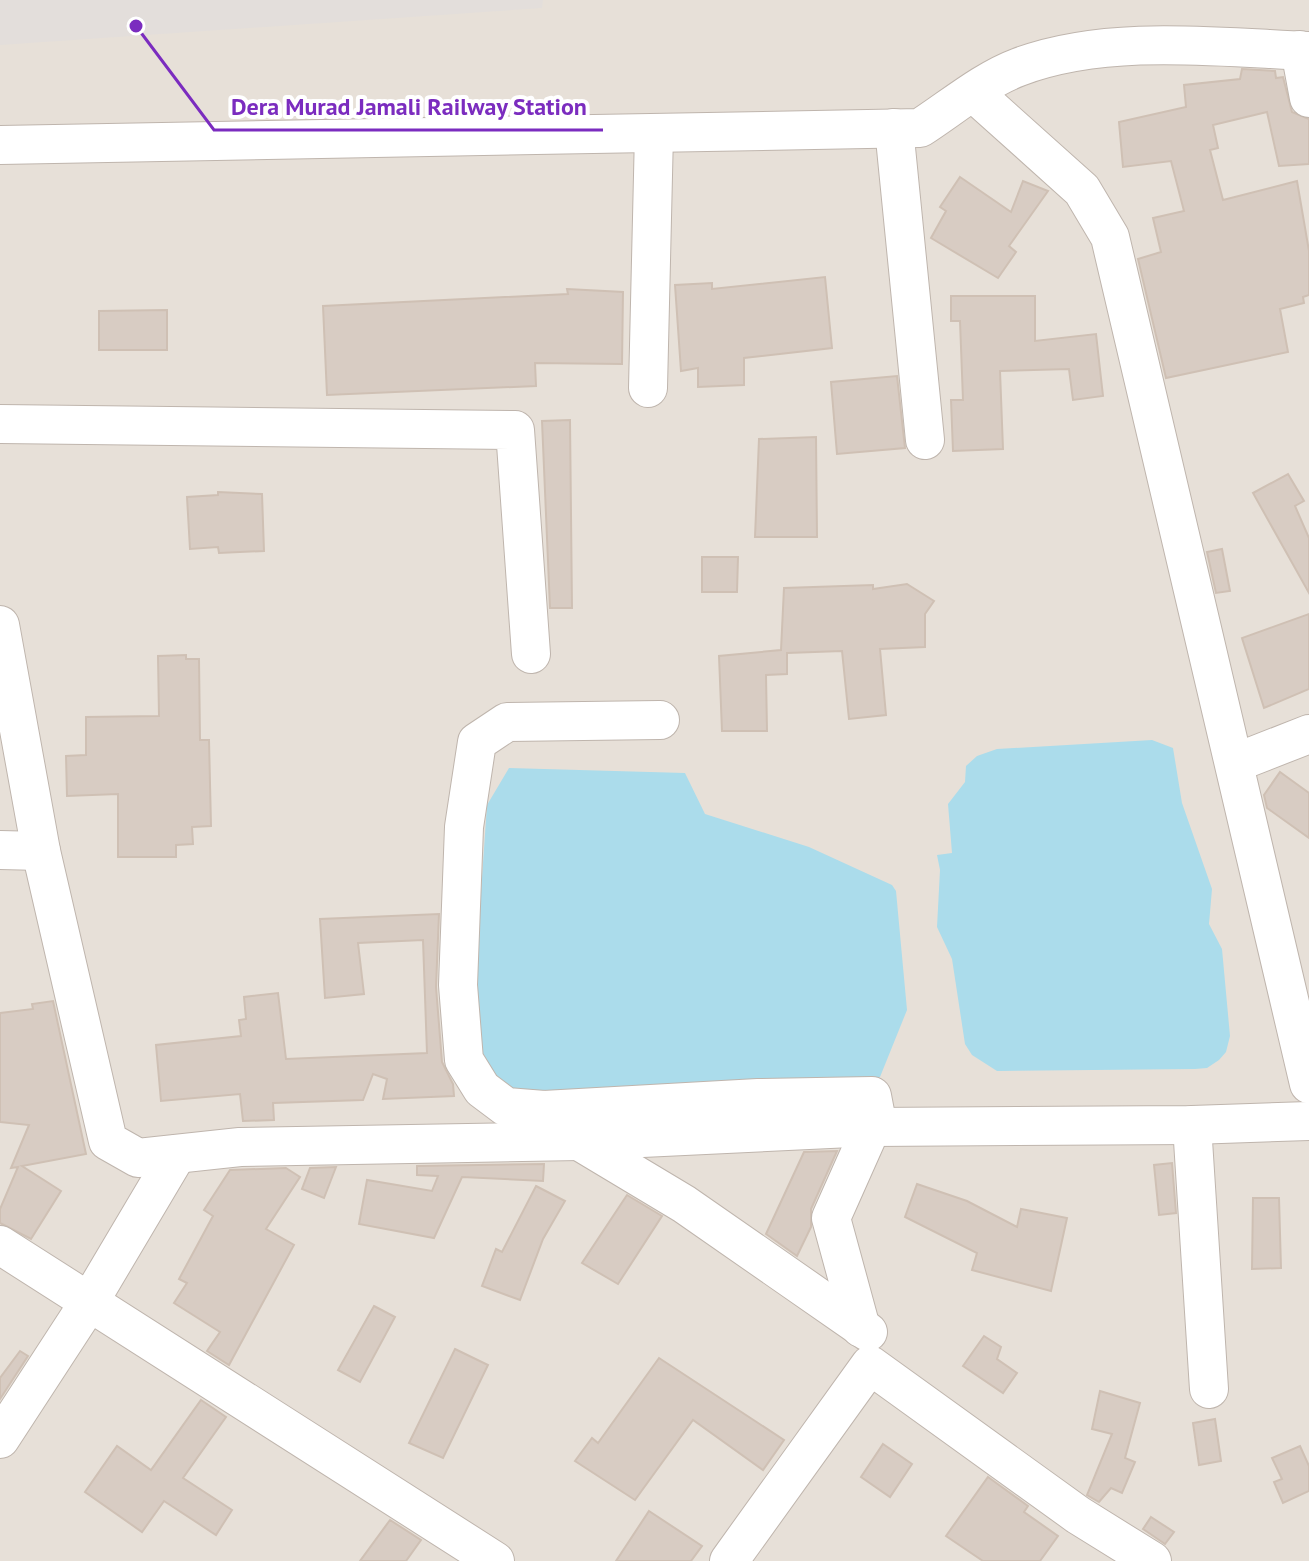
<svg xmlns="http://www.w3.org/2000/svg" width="1309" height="1561" viewBox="0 0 1309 1561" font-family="'PT Sans',sans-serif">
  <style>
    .residential { fill: #e7e0d8 }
    .industrial { fill: #e3dedb }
    .water { fill: #abdceb }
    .building { fill: #d8ccc3; stroke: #cfc0b4; stroke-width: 2 }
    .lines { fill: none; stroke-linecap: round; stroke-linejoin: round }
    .minor-casing { stroke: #bfb5ad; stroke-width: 40 }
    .minor { stroke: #fff; stroke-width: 38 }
    .leader { fill: none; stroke: #7b2cbf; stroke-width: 3 }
    .callout-dot { fill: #7b2cbf; stroke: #fff; stroke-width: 3 }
    .callout-label { font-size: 24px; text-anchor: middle; font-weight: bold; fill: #7b2cbf; stroke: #fff; stroke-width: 8; stroke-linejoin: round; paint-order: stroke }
  </style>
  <rect width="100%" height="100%" fill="#f4efea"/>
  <!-- residential -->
  <rect class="residential" x="0" y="0" width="1309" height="1561"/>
  <!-- industrial -->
  <path class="industrial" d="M 0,0 L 543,0 L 542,8 L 0,45 Z"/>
  <!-- water -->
  <g class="water">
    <path d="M 1152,740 L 1173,748 L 1182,803 L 1212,889 L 1209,924 L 1222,949 L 1230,1036 L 1226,1052 L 1219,1060 L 1207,1068 L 1195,1069 L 997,1071 L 972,1055 L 965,1044 L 952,959 L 937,927 L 940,870 L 937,855 L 952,853 L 948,804 L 965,782 L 966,766 L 977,756 L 997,749 Z"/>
    <path d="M 509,768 L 685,773 L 705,814 L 809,847 L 892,885 L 896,891 L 907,1010 L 880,1077 L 708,1089 L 506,1097 L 478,1061 L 475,980 L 487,805 Z"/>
  </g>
  <!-- building -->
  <g class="building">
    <path d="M 1242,69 L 1275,71 L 1276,78 L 1283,77 L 1292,112 L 1309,119 L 1309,164 L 1279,166 L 1267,112 L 1213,125 L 1218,148 L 1210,150 L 1223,200 L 1297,181 L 1309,251 L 1309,295 L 1303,297 L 1304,303 L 1280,309 L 1288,352 L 1166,378 L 1138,259 L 1161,252 L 1153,218 L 1184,211 L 1171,161 L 1123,167 L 1119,122 L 1186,107 L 1184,85 L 1240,79 Z"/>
    <path d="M 960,177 L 1011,212 L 1023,181 L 1048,191 L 1009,246 L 1016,252 L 998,278 L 931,238 L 946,211 L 940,207 Z"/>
    <path d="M 825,277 L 832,348 L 744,358 L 744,385 L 698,387 L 698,368 L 681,371 L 675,285 L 712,283 L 712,289 Z"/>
    <path d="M 567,289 L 623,292 L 622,364 L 535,363 L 536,386 L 327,395 L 323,306 L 568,294 Z"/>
    <path d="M 951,296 L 1035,296 L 1035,341 L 1096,334 L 1103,396 L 1073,400 L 1069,369 L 1000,371 L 1003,449 L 953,451 L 951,400 L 963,400 L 960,321 L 951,321 Z"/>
    <path d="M 167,310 L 167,350 L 99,350 L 99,311 Z"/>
    <path d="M 897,376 L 905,448 L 837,454 L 831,382 Z"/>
    <path d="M 570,420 L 572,608 L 550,608 L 542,421 Z"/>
    <path d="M 816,437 L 817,537 L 755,537 L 759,439 Z"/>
    <path d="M 1288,474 L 1304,501 L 1295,506 L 1309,538 L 1309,593 L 1253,493 Z"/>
    <path d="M 218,492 L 262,494 L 264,551 L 219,553 L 218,547 L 190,549 L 187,497 L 218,495 Z"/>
    <path d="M 1222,549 L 1230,591 L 1216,593 L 1207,552 Z"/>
    <path d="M 702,557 L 738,557 L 737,592 L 702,592 Z"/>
    <path d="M 907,584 L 934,601 L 925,614 L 925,647 L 880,649 L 886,715 L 849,719 L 842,651 L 787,653 L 787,674 L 766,675 L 767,731 L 722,731 L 719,656 L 781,650 L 784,588 L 873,585 L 873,589 Z"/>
    <path d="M 1309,614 L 1309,689 L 1264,708 L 1242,638 Z"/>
    <path d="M 186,655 L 186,659 L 199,659 L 200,740 L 209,740 L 211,826 L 192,827 L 193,844 L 176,845 L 176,857 L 118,857 L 118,794 L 67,796 L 66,756 L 86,755 L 86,717 L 159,716 L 158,656 Z"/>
    <path d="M 1280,772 L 1309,793 L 1309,838 L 1267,808 L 1264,795 Z"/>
    <path d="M 439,914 L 436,987 L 442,1062 L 453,1084 L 454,1096 L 383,1099 L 387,1079 L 373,1074 L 363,1100 L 273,1103 L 274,1120 L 243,1121 L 240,1094 L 161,1101 L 156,1045 L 241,1036 L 239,1020 L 246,1019 L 244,997 L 278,993 L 286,1059 L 427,1053 L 423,940 L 358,943 L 364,994 L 325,998 L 320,919 Z"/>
    <path d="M 53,1001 L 86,1154 L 22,1166 L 61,1191 L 31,1239 L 0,1223 L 0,1209 L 18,1167 L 11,1168 L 29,1125 L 0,1122 L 0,1013 L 33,1009 L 32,1004 Z"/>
    <path d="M 837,1151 L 811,1209 L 811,1227 L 797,1256 L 766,1234 L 804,1152 Z"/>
    <path d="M 1172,1163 L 1176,1213 L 1159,1215 L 1154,1165 Z"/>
    <path d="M 544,1164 L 543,1181 L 462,1177 L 434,1238 L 359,1224 L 367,1180 L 432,1191 L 438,1176 L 417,1175 L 417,1166 Z"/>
    <path d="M 336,1167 L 324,1198 L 302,1189 L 310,1168 Z"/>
    <path d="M 286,1168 L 300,1177 L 266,1229 L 294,1245 L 229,1365 L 207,1351 L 220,1332 L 174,1303 L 187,1283 L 179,1279 L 213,1216 L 204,1210 L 230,1170 Z"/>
    <path d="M 917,1184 L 967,1201 L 1017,1227 L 1021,1209 L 1067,1218 L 1051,1291 L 972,1270 L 977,1253 L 905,1217 Z"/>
    <path d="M 536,1186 L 565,1201 L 543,1239 L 520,1300 L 482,1286 L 496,1249 L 502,1252 Z"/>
    <path d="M 627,1195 L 662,1216 L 618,1284 L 582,1263 Z"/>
    <path d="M 1253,1198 L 1279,1198 L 1281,1268 L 1252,1269 Z"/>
    <path d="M 374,1306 L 395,1317 L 360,1382 L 338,1370 Z"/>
    <path d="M 984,1336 L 1001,1347 L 997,1359 L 1017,1373 L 1003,1393 L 963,1366 Z"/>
    <path d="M 455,1349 L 488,1365 L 443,1458 L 409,1443 Z"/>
    <path d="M 20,1351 L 28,1356 L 0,1399 L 0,1378 Z"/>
    <path d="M 659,1358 L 784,1440 L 763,1470 L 693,1420 L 635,1500 L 575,1461 L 592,1438 L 598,1443 Z"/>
    <path d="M 1100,1391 L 1140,1403 L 1125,1458 L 1135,1462 L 1122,1493 L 1111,1488 L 1099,1502 L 1087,1495 L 1112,1434 L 1092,1429 Z"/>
    <path d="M 201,1400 L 226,1417 L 183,1478 L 232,1510 L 216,1535 L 164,1501 L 142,1532 L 85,1492 L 117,1446 L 151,1470 Z"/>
    <path d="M 1215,1419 L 1221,1461 L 1199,1465 L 1193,1423 Z"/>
    <path d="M 883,1444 L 912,1464 L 890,1497 L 861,1477 Z"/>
    <path d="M 1300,1446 L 1309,1466 L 1309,1491 L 1283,1503 L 1274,1482 L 1282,1479 L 1272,1458 Z"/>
    <path d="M 988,1477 L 1028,1506 L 1024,1512 L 1058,1536 L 1040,1561 L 983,1561 L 946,1536 Z"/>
    <path d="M 649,1511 L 702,1546 L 691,1561 L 616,1561 Z"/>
    <path d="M 1151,1517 L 1174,1532 L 1165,1544 L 1143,1529 Z"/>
    <path d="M 390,1520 L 421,1540 L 406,1561 L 360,1561 Z"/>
  </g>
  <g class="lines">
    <defs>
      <g id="minor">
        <path d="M 1300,50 L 1309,98"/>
        <path d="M 975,94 L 1082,190 L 1110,237 L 1309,1084"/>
        <path d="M 894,128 L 925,440"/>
        <path d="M 0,145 L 920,128 C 951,108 984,80 1019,67 C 1106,34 1217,47 1309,51"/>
        <path d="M 648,388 L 654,133"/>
        <path d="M 0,424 L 515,430 L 531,654"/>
        <path d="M 0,625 L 41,851 L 108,1141 L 138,1158 L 240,1147 L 579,1141 L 872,1127 L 1192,1125 L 1309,1121"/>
        <path d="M 660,720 L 507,722 L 477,742 L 464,827 L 458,985 L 464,1060 L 482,1089 L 506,1107 L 544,1110 L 758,1098 L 872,1096 L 876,1117 L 831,1218 L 861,1328"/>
        <path d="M 1235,763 L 1309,734"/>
        <path d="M 0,850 L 41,851"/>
        <path d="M 1192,1125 L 1209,1389"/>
        <path d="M 579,1141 L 684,1204 L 868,1332"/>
        <path d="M 0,1245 L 495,1561"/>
        <path d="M 0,1439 L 88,1304 L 177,1154"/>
        <path d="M 729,1561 L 870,1365 L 1078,1515 L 1152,1561"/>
      </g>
    </defs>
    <!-- minor casing -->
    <use href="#minor" class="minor-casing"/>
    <!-- minor -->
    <use href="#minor" class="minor"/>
  </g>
  <!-- callouts -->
  <path class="leader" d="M136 26L214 130H603"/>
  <circle class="callout-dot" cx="136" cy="26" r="8"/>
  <g class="callout-label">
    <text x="409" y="115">Dera Murad Jamali Railway Station</text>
  </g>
</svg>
